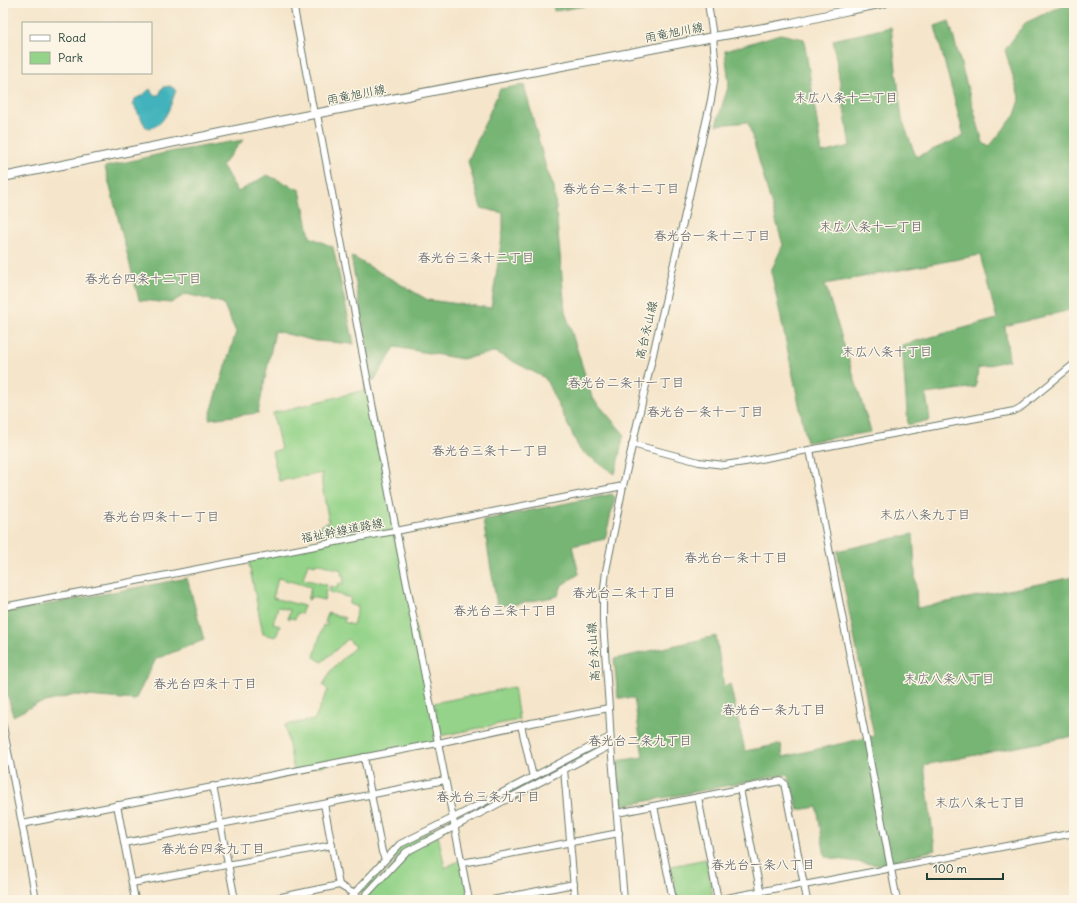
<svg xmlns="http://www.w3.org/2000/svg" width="1077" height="903" viewBox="0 0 1077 903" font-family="Delius,'Klee One',sans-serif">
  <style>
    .green { fill: #94d389; stroke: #5a885e }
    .forest { fill: #77b575; stroke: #4b7954 }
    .water { fill: #43b3bc; stroke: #317878 }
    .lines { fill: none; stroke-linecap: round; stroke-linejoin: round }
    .minor-casing { stroke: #6a7868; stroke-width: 8 }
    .major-casing { stroke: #6a7868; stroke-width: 10 }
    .minor { stroke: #fff; stroke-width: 6 }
    .major { stroke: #fff; stroke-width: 8 }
    .labels { text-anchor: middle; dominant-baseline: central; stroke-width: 3; stroke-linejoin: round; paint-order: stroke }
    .street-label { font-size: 12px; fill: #1f3d34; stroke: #fcf5e5 }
    .neighbourhood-label { font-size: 13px; fill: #585d69; stroke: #fcf5e5 }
  </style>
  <rect width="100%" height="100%" fill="#fcf5e5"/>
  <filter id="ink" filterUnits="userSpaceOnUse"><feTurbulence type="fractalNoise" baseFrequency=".025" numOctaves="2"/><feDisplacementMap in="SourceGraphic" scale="8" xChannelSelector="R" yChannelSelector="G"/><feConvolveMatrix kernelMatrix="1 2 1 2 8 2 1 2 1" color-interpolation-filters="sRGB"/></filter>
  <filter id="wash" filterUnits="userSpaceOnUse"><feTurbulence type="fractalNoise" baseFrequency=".012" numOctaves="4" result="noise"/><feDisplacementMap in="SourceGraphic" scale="16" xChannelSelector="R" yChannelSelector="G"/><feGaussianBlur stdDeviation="0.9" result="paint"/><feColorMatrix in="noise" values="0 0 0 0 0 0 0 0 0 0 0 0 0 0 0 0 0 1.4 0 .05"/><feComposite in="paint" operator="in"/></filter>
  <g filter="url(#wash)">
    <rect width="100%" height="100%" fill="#f5e5ca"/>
    <!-- green -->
    <g class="green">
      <path d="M 369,389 L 438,743 L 294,771 L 285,725 L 314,720 L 328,690 L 323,685 L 332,669 L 355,647 L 348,639 L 322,662 L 314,657 L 323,625 L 327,626 L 328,623 L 325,623 L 328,613 L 345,618 L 344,622 L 353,625 L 358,607 L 349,604 L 351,598 L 329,592 L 330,586 L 337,588 L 339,583 L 343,584 L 344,576 L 341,575 L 342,570 L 316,563 L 315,565 L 308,563 L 303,579 L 327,585 L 324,600 L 311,597 L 309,600 L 308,600 L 311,587 L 278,578 L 273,598 L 304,606 L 301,614 L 297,613 L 295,619 L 291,618 L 290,619 L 288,618 L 290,610 L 278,607 L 273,623 L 280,626 L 276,637 L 263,634 L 248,559 L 324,544 L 321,526 L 329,522 L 322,486 L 322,473 L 279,481 L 272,452 L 281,449 L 273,413 Z"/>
      <path d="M 514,687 L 519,720 L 440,736 L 434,703 Z"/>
      <path d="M 607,739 L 608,743 L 607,745 L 461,820 L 458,820 L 457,818 Z"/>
      <path d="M 450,821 L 451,824 L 450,826 L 405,850 L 363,893 L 361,893 L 359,891 L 401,845 Z"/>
      <path d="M 438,835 L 445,868 L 462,859 L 469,900 L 362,900 L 406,852 Z"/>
      <path d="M 706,859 L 713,897 L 693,900 L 677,900 L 671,866 Z"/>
    </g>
    <!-- forest -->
    <g class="forest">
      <path d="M 553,3 L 604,3 L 554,11 Z"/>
      <path d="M 1063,3 L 1074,3 L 1074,309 L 1005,326 L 1009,360 L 978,368 L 976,387 L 926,394 L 930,420 L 908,425 L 902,345 L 997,319 L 980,255 L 825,284 L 871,432 L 807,442 L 771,271 L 783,245 L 748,122 L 716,125 L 729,84 L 725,51 L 780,34 L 804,39 L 822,153 L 850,146 L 833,40 L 891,27 L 902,119 L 916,157 L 964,136 L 935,26 L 949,21 L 983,143 L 989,147 L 1015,115 L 1020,100 L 1005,50 L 1025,23 L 1063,5 Z"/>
      <path d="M 524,85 L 546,168 L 554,187 L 565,311 L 592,397 L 624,434 L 615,474 L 580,450 L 545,378 L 495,352 L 462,359 L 395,347 L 373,382 L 351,256 L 428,300 L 491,308 L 503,231 L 503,213 L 481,208 L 468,161 L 500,89 Z"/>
      <path d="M 243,140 L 222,165 L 238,192 L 267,175 L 300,190 L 310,237 L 333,247 L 354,344 L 315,341 L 275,331 L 258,413 L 209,419 L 236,332 L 223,303 L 186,294 L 171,303 L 139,300 L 105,167 L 169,152 Z"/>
      <path d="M 612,494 L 615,497 L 605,539 L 572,546 L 579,574 L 562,585 L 558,596 L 518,604 L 497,606 L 483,520 Z"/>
      <path d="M 913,534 L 917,608 L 1074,577 L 1074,736 L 924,765 L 935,850 L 877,865 L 825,857 L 817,807 L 798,810 L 788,774 L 621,806 L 617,761 L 643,757 L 634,698 L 618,698 L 614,659 L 716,636 L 724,687 L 730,684 L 745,751 L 781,744 L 783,757 L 874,736 L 837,551 Z"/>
      <path d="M 187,578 L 204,640 L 156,659 L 135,700 L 75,695 L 37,704 L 13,716 L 3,676 L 3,613 Z"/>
    </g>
    <!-- water -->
    <path class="water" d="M 170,86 L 176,90 C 170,106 166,126 147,129 L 133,104 L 135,99 L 143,95 L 150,89 L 154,95 L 159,95 L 163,87 Z"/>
  </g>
  <g filter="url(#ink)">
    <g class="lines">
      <defs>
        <g id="minor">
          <path d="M 293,3 L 314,114"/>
          <path d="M 317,114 L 392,509 L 469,900"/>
          <path d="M 632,444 L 699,462 L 724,465 L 745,462 L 1014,411 L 1020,408 L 1074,364"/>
          <path d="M 810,450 L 897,900"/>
          <path d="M 3,607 L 377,534 L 396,531 L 623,486"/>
          <path d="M 521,725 L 533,777"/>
          <path d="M 3,726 L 22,824 L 438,743 L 521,725 L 609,708"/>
          <path d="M 364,757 L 382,852 L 385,859"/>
          <path d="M 564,769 L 575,900"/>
          <path d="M 213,786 L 235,900"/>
          <path d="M 740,789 L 762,900"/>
          <path d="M 698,797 L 718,900"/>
          <path d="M 324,804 L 339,885"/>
          <path d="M 117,805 L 135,900"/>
          <path d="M 654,806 L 673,900"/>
          <path d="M 617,813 L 781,781 L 784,783 L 807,900"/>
          <path d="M 22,824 L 36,900"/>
          <path d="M 124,843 L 445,780"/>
          <path d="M 462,863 L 619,833"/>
          <path d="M 132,883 L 332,845"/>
          <path d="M 804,885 L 1074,833"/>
          <path d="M 267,900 L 339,885 L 356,895"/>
          <path d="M 348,900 L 400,844 L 461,814 L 610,737"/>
          <path d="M 361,900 L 406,852 L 611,745"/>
          <path d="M 492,900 L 574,884"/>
          <path d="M 624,900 L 611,745 L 609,708 L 603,622 L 603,597 L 606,571 L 623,486 L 711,100 L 716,69 L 713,37 L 708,3"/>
          <path d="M 716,900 L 804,883"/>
        </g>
        <path id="major" d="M 3,177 L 314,114 L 713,37 L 792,23 L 849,10 L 884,3"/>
      </defs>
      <!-- minor casing -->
      <use href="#minor" class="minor-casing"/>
      <!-- major casing -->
      <use href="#major" class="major-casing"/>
      <!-- minor -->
      <use href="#minor" class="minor"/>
      <!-- major -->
      <use href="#major" class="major"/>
    </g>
  </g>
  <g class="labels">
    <!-- street labels -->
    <g class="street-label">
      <text transform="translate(674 32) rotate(-11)">雨竜旭川線</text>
      <text transform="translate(356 94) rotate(-11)">雨竜旭川線</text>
      <text transform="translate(646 330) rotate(-77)">高台永山線</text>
      <text transform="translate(342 530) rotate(-11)">福祉幹線道路線</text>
      <text transform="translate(593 652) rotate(-94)">高台永山線</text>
    </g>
    <!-- neighbourhood labels -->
    <g class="neighbourhood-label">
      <text x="846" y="97">末広八条十二丁目</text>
      <text x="621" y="188">春光台二条十二丁目</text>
      <text x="871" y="226">末広八条十一丁目</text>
      <text x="712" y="235">春光台一条十二丁目</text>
      <text x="476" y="257">春光台三条十二丁目</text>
      <text x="143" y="278">春光台四条十二丁目</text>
      <text x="887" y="351">末広八条十丁目</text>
      <text x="626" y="382">春光台二条十一丁目</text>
      <text x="705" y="411">春光台一条十一丁目</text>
      <text x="490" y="450">春光台三条十一丁目</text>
      <text x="925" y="514">末広八条九丁目</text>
      <text x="161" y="516">春光台四条十一丁目</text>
      <text x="736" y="557">春光台一条十丁目</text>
      <text x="624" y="592">春光台二条十丁目</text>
      <text x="505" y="610">春光台三条十丁目</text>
      <text x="949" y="678">末広八条八丁目</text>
      <text x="205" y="683">春光台四条十丁目</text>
      <text x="774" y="709">春光台一条九丁目</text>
      <text x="640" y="740">春光台二条九丁目</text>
      <text x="488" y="796">春光台三条九丁目</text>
      <text x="980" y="802">末広八条七丁目</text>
      <text x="213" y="848">春光台四条九丁目</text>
      <text x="763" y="864">春光台一条八丁目</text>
    </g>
  </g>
  <!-- margin -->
  <rect width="1077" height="903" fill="none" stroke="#fcf5e5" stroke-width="16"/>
  <!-- legend -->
  <rect x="22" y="22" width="130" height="52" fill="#fcf5e5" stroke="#a4ab9e"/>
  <rect x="30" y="35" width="20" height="6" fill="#ffffff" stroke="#a4ab9e"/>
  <text x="58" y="42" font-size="12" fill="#1f3d34">Road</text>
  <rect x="30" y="52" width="20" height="12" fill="#94d389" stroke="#a4ab9e"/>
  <text x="58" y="62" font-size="12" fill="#1f3d34">Park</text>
  <!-- scale -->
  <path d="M927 873v6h76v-6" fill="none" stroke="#1f3d34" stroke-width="2"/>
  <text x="933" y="873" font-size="12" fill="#1f3d34" stroke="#fcf5e5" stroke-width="3" paint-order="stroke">100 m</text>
</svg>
